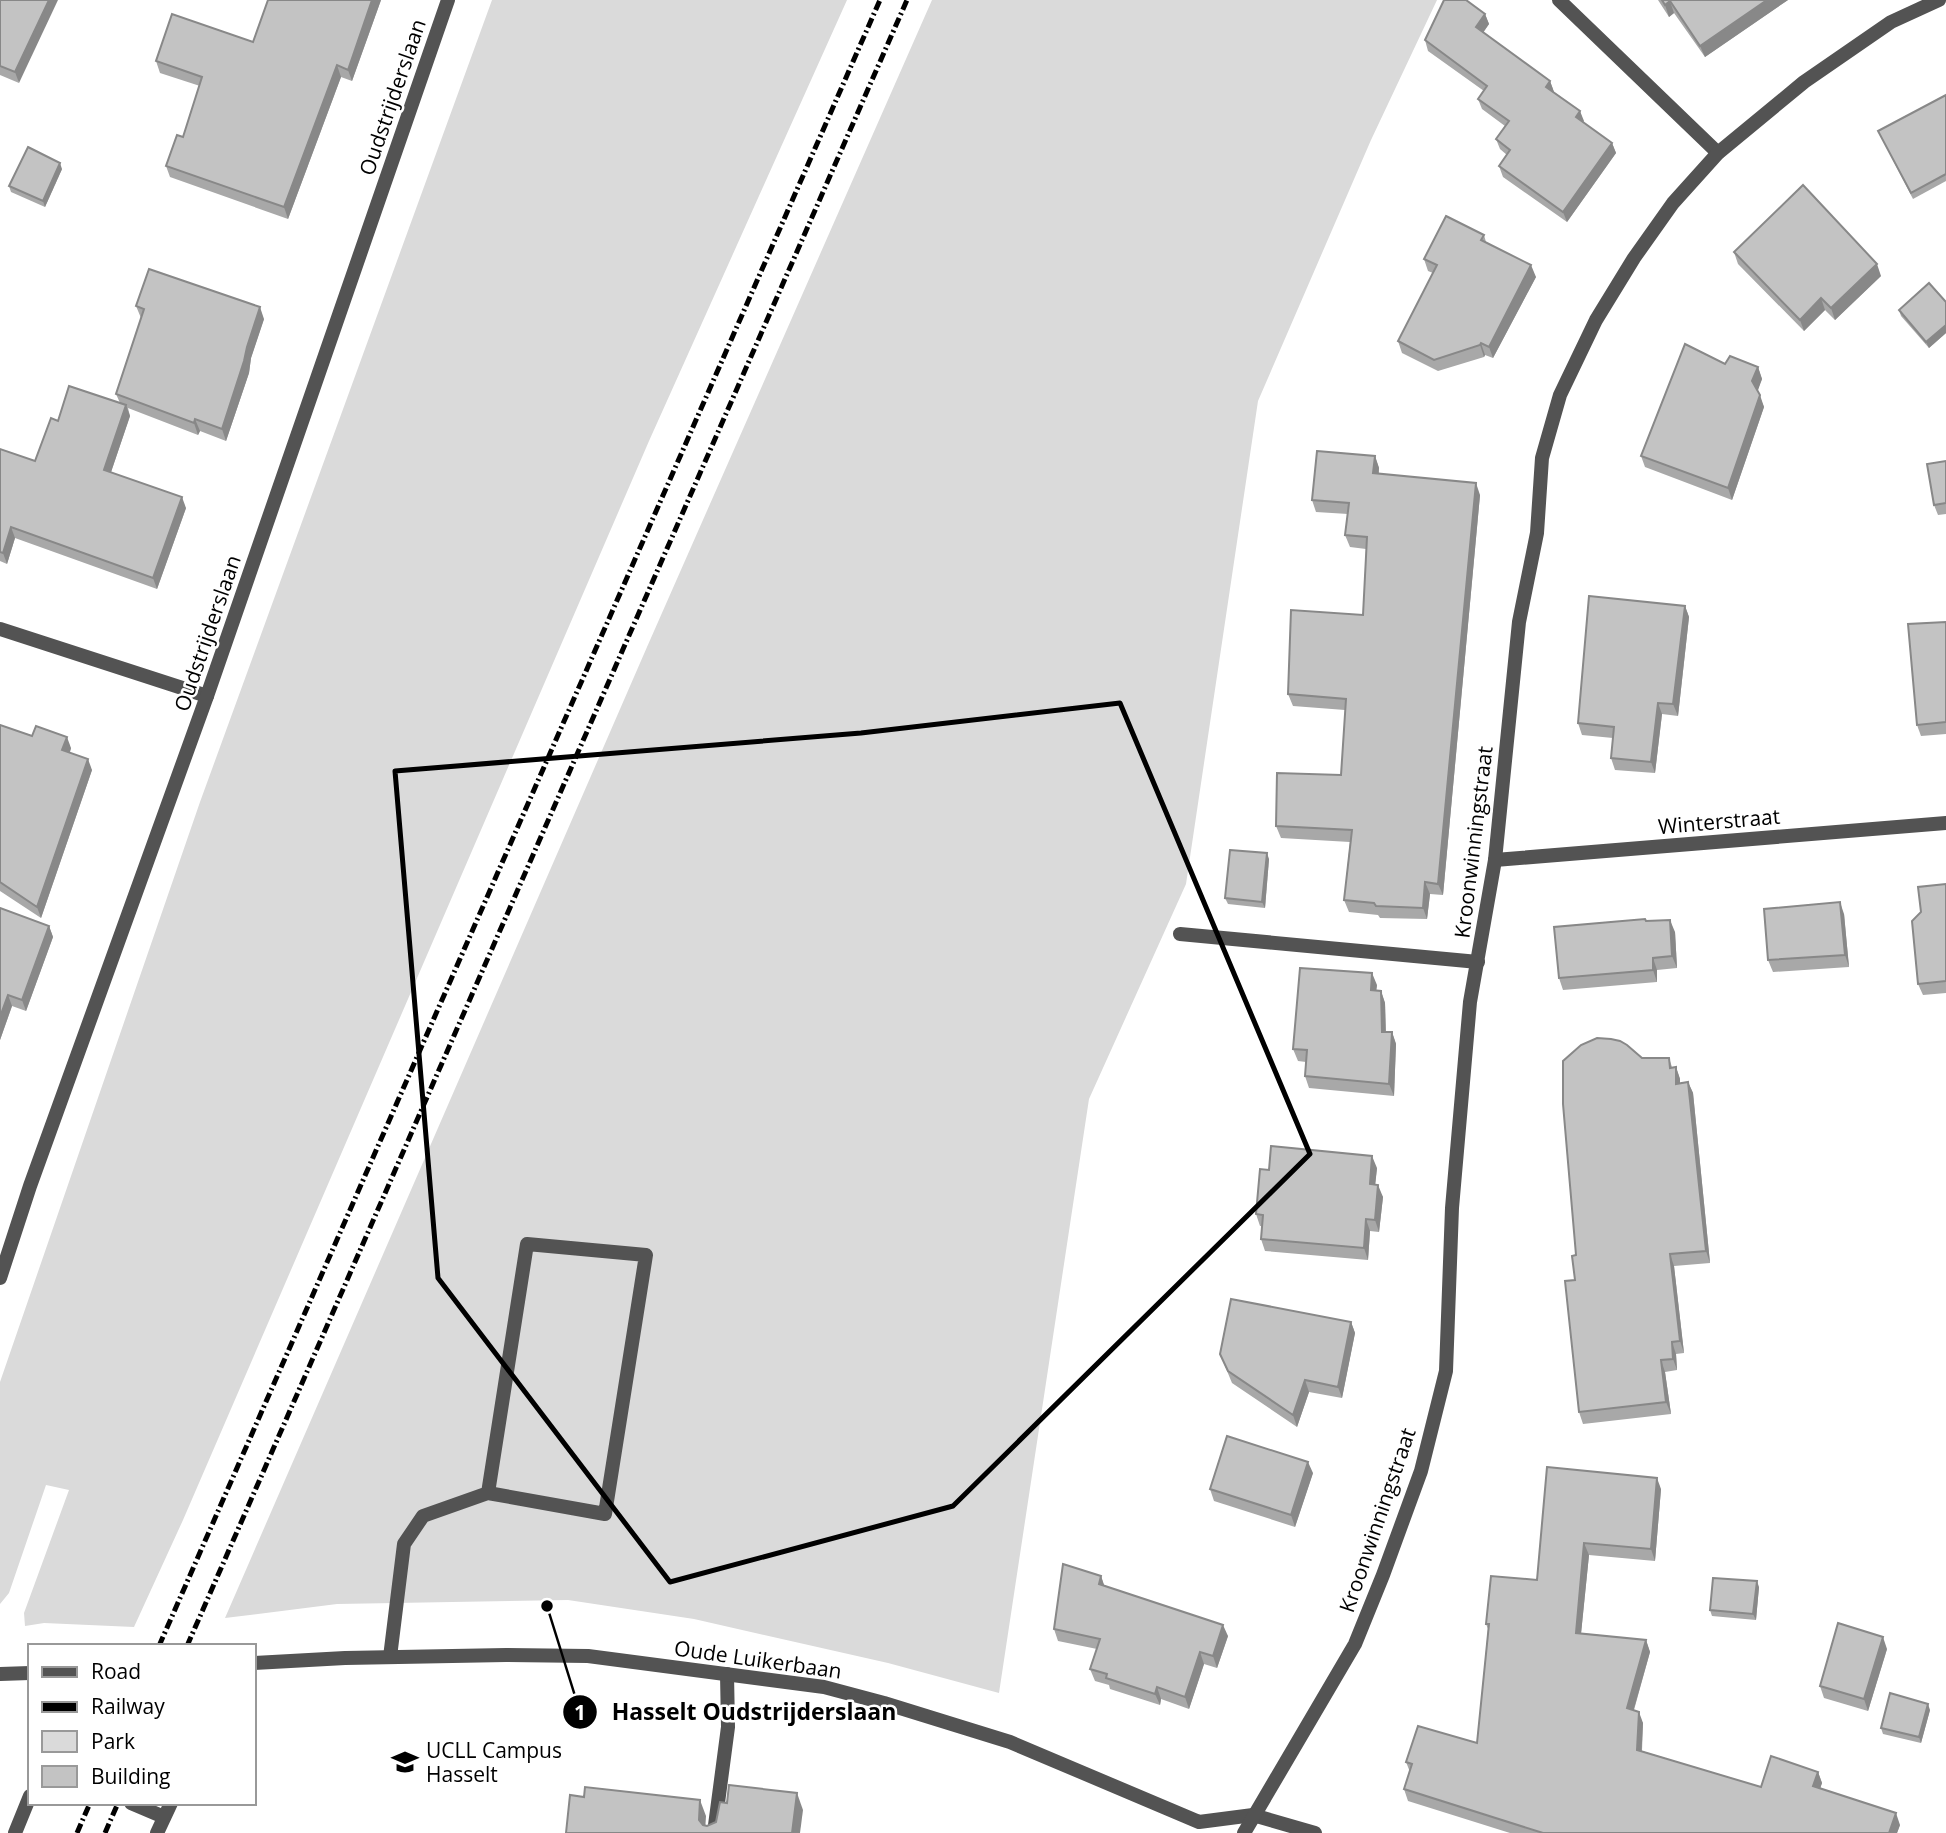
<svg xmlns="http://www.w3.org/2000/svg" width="1946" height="1833" viewBox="0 0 1946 1833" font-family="'Open Sans',sans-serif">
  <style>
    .green { fill: #dadada }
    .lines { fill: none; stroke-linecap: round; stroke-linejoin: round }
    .lane { stroke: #535353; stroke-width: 14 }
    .street { stroke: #535353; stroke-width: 14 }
    .rail { stroke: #000; stroke-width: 5; stroke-dasharray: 10 3.5 2 3.5; stroke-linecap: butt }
    .wall { fill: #a8a8a8 }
    .shaded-wall { fill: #888 }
    .building { fill: #c3c3c3; stroke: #888; stroke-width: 2 }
    .marked { fill: none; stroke: #000; stroke-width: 5; stroke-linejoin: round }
    .labels { text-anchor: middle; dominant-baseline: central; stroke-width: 5; stroke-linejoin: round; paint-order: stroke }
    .street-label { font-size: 21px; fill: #000; stroke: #fff }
    .poi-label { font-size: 21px; fill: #000; stroke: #fff; text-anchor: start }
    .leader { fill: none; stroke: #000; stroke-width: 2.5 }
    .callout-dot { fill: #000; stroke: #fff; stroke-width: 2.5 }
    .mark-label { font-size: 21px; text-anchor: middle; font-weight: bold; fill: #fff }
    .callout-label { font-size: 23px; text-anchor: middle; font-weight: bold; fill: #000; stroke: #fff; stroke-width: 5; stroke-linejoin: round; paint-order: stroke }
  </style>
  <rect width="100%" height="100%" fill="#fff"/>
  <!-- green -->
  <g class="green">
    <path d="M 492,0 L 847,0 L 649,441 L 183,1520 L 134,1627 L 44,1623 L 25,1626 L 24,1613 L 69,1490 L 46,1485 L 9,1593 L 0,1604 L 0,1382 L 200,802 Z"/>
    <path d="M 932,0 L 1437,0 L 1371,140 L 1258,401 L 1186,884 L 1089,1099 L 999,1693 L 888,1663 L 694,1619 L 568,1600 L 337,1604 L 225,1618 L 647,647 Z"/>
  </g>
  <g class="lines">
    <!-- lane -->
    <g class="lane">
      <path d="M 1180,934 L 1478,962"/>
      <path d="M 390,1657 L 404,1544 L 423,1516 L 488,1493 L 605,1514 L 646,1255 L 527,1244 L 488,1493"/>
      <path d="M 131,1803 L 164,1817"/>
      <path d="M 15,1833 L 30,1796"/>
      <path d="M 157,1833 L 171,1803"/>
      <path d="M 714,1833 L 728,1727 L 727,1674"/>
    </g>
    <!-- street -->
    <g class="street">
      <path d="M 1559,0 L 1718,153"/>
      <path d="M 0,629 L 207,696"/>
      <path d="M 1495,860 L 1946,823"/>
      <path d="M 0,1278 L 30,1186 L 207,696 L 448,0"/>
      <path d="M 254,1663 L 345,1658 L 506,1655 L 588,1656 L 824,1687 L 884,1703 L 1010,1742 L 1199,1822 L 1253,1815 L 1315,1833"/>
      <path d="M 0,1674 L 30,1673"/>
      <path d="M 1244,1833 L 1355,1644 L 1383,1575 L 1421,1471 L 1446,1371 L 1452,1208 L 1470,1002 L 1495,860 L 1519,622 L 1537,533 L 1542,458 L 1560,395 L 1596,320 L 1634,258 L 1673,203 L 1718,153 L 1804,82 L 1891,22 L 1939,0"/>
    </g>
    <!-- rail -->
    <g class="rail">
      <path d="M 159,1646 L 880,0"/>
      <path d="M 187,1646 L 907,0"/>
      <path d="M 77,1833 L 90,1803"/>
      <path d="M 105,1833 L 118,1803"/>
    </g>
  </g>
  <!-- wall -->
  <g class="wall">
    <path d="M 0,0 L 19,83 L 0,75 Z"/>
    <path d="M 268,0 L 381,0 L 352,81 L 341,77 L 288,219 L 170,177 L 166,166 L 183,137 L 200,86 L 160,73 L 156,61 L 253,42 Z"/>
    <path d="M 1658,0 L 1788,0 L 1705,57 L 1674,13 L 1669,17 Z"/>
    <path d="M 1485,14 L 1489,24 L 1483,33 L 1550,81 L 1554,92 L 1580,111 L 1583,122 L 1612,143 L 1616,153 L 1567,222 L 1503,177 L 1499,166 L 1507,155 L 1500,149 L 1496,139 L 1505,126 L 1482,109 L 1478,99 L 1484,91 L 1428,51 L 1425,40 Z"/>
    <path d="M 1946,95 L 1946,181 L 1913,199 L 1878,131 Z"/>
    <path d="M 62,169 L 45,207 L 11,192 L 9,186 Z"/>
    <path d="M 1484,235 L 1486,242 L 1536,277 L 1493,358 L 1485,355 L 1484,357 L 1438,371 L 1402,353 L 1398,341 L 1433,273 L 1428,271 L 1424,259 Z"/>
    <path d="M 1734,252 L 1881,276 L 1835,320 L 1825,310 L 1804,331 L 1738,264 Z"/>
    <path d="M 1946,302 L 1946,333 L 1929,348 L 1901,316 L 1899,310 Z"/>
    <path d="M 136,306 L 264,319 L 251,358 L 249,373 L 226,441 L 200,431 L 198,435 L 128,408 L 130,416 L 111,472 L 186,508 L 157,589 L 15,538 L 7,564 L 0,561 L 0,449 L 35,461 L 58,421 L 120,403 L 116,394 L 141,318 Z"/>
    <path d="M 1725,364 L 1758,367 L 1762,379 L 1757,391 L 1764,407 L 1732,500 L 1645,467 L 1641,456 Z"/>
    <path d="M 1375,456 L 1379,468 L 1379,474 L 1480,495 L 1443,895 L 1430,894 L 1427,919 L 1380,918 L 1378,915 L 1349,912 L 1344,900 L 1350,842 L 1281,838 L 1276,826 L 1341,775 L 1345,710 L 1293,706 L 1288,694 L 1363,615 L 1366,549 L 1350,547 L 1345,535 L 1348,514 L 1316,512 L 1312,500 Z"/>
    <path d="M 1946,461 L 1946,514 L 1938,515 L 1934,505 Z"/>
    <path d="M 1685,606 L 1689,617 L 1678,716 L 1662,714 L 1655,773 L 1615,770 L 1611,758 L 1613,738 L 1582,735 L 1578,723 Z"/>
    <path d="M 1946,622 L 1946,734 L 1921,736 L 1917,725 Z"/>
    <path d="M 0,725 L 71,748 L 70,752 L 92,770 L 41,918 L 0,891 Z"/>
    <path d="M 1269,859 L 1265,908 L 1228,904 L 1225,898 Z"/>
    <path d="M 1946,884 L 1946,993 L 1923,995 L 1918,984 Z"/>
    <path d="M 0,908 L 49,926 L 53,937 L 26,1011 L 12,1006 L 0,1040 Z"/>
    <path d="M 1844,914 L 1849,967 L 1773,972 L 1768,960 Z"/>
    <path d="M 1646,921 L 1675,932 L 1677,968 L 1657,970 L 1657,982 L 1563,990 L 1559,978 Z"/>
    <path d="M 1377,985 L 1376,990 L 1381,991 L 1385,1003 L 1386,1032 L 1392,1032 L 1396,1044 L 1394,1096 L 1309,1088 L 1305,1076 L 1306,1062 L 1298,1061 L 1293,1049 Z"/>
    <path d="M 1642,1058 L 1669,1058 L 1672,1067 L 1676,1067 L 1680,1079 L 1680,1083 L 1688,1082 L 1693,1093 L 1710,1263 L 1674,1266 L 1684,1353 L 1676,1354 L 1677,1370 L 1665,1372 L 1671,1414 L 1583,1424 L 1579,1412 L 1575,1280 L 1576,1255 Z"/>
    <path d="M 1377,1168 L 1375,1185 L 1383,1197 L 1379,1232 L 1370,1231 L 1368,1260 L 1265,1251 L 1261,1239 L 1262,1226 L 1260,1226 L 1256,1214 Z"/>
    <path d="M 1351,1322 L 1355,1333 L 1342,1398 L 1309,1392 L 1297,1427 L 1232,1383 L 1220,1354 Z"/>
    <path d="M 1547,1467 L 1661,1489 L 1655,1561 L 1589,1555 L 1581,1633 L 1646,1640 L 1650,1652 L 1634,1710 L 1643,1723 L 1642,1751 L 1761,1787 L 1818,1772 L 1822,1783 L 1820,1788 L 1900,1825 L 1897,1833 L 1510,1833 L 1408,1801 L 1404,1789 L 1410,1772 L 1406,1762 L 1477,1743 L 1488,1629 L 1486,1624 L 1537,1580 Z"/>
    <path d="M 1313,1473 L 1295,1527 L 1214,1501 L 1210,1489 Z"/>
    <path d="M 1101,1576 L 1104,1585 L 1228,1636 L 1217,1668 L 1204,1664 L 1189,1709 L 1161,1699 L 1160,1705 L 1110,1689 L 1109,1685 L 1095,1681 L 1090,1669 L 1097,1649 L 1058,1641 L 1054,1629 Z"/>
    <path d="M 1759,1587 L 1756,1620 L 1712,1616 L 1710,1610 Z"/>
    <path d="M 1887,1649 L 1868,1711 L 1824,1698 L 1820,1686 Z"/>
    <path d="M 1930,1710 L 1921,1743 L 1883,1734 L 1881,1728 Z"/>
  </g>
  <!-- shaded-wall -->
  <g class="shaded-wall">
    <path d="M 49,0 L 58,0 L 19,83 L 15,72 Z"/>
    <path d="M 372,0 L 381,0 L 352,81 L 348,70 Z"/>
    <path d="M 1767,0 L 1788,0 L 1705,57 L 1700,46 Z"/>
    <path d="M 1670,1 L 1674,13 L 1669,17 L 1665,5 Z"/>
    <path d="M 1485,14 L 1489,24 L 1479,38 L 1476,27 Z"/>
    <path d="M 337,65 L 341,77 L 288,219 L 284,207 Z"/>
    <path d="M 1550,81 L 1554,92 L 1550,98 L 1546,87 Z"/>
    <path d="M 1580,111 L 1584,121 L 1580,127 L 1576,117 Z"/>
    <path d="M 1612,143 L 1616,153 L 1567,222 L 1563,212 Z"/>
    <path d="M 60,163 L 62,169 L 45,207 L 43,201 Z"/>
    <path d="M 1877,264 L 1881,276 L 1835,320 L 1831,308 Z"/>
    <path d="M 1531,265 L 1536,277 L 1493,358 L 1489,347 Z"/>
    <path d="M 1821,298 L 1825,310 L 1804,331 L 1800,320 Z"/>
    <path d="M 260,307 L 264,319 L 251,358 L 249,373 L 226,441 L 222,429 Z"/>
    <path d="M 1946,325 L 1946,333 L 1929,348 L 1926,342 Z"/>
    <path d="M 1481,343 L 1485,355 L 1484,357 L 1480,345 Z"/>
    <path d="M 1758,367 L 1762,379 L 1757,393 L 1752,381 Z"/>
    <path d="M 1760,395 L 1764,407 L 1732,500 L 1728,488 Z"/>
    <path d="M 126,405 L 130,416 L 108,481 L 104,470 Z"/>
    <path d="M 195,419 L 200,431 L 198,435 L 194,423 Z"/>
    <path d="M 1375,456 L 1379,468 L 1377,485 L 1373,473 Z"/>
    <path d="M 1476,483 L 1480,495 L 1443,895 L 1438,884 Z"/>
    <path d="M 182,497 L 186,508 L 157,589 L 153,578 Z"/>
    <path d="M 11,527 L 15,538 L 7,564 L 3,553 Z"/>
    <path d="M 1685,606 L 1689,617 L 1678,716 L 1673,704 Z"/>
    <path d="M 1658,703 L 1662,714 L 1655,773 L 1651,762 Z"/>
    <path d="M 67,737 L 71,748 L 67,761 L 62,750 Z"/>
    <path d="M 88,759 L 92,770 L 41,918 L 37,907 Z"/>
    <path d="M 1267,853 L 1269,859 L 1265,908 L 1262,902 Z"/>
    <path d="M 1425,882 L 1430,894 L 1427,919 L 1423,908 Z"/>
    <path d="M 1840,902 L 1844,914 L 1849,967 L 1845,955 Z"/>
    <path d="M 1670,920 L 1675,932 L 1677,968 L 1672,956 Z"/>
    <path d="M 49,926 L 53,937 L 26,1011 L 22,1000 Z"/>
    <path d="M 1653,958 L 1657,970 L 1657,982 L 1653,970 Z"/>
    <path d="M 1372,973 L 1377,985 L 1375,1002 L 1371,990 Z"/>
    <path d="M 1381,991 L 1385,1003 L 1386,1044 L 1382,1032 Z"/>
    <path d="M 8,995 L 12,1006 L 0,1040 L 0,1017 Z"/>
    <path d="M 1392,1032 L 1396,1044 L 1394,1096 L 1389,1084 Z"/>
    <path d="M 1676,1067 L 1680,1079 L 1680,1095 L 1676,1084 Z"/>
    <path d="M 1688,1082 L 1693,1093 L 1710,1263 L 1706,1251 Z"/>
    <path d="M 1372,1156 L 1377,1168 L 1374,1196 L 1370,1184 Z"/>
    <path d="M 1378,1185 L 1383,1197 L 1379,1232 L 1375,1220 Z"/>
    <path d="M 1366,1219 L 1370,1231 L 1368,1260 L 1364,1248 Z"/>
    <path d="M 1670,1254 L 1674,1266 L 1684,1353 L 1680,1341 Z"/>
    <path d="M 1351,1322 L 1355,1333 L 1342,1398 L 1338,1387 Z"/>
    <path d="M 1672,1342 L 1676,1354 L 1677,1370 L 1673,1359 Z"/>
    <path d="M 1661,1360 L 1665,1372 L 1671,1414 L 1666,1402 Z"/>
    <path d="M 1305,1380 L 1309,1392 L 1297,1427 L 1293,1415 Z"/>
    <path d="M 1308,1462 L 1313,1473 L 1295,1527 L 1291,1515 Z"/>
    <path d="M 1657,1478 L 1661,1489 L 1655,1561 L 1651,1549 Z"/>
    <path d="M 1584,1543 L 1589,1555 L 1580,1644 L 1576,1633 Z"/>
    <path d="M 1101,1576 L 1105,1588 L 1099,1584 Z"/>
    <path d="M 1757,1581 L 1759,1587 L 1756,1620 L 1753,1614 Z"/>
    <path d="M 1223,1625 L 1228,1636 L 1217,1668 L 1213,1656 Z"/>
    <path d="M 1883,1637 L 1887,1649 L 1868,1711 L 1864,1699 Z"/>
    <path d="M 1646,1640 L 1650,1652 L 1631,1719 L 1627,1708 Z"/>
    <path d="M 1200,1652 L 1204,1664 L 1189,1709 L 1185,1697 Z"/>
    <path d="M 1157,1687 L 1161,1699 L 1160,1705 L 1155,1694 Z"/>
    <path d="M 1928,1704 L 1930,1710 L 1921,1743 L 1919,1737 Z"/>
    <path d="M 1639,1712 L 1643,1723 L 1641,1761 L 1637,1750 Z"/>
    <path d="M 1818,1772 L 1822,1783 L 1817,1798 L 1813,1786 Z"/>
    <path d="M 797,1793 L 803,1810 L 800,1833 L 792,1833 Z"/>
    <path d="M 700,1800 L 706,1816 L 705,1833 L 699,1820 Z"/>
    <path d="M 1896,1813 L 1900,1825 L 1897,1833 L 1889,1833 Z"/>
  </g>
  <!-- building -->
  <g class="building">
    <path d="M 0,0 L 49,0 L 15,72 L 0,66 Z"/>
    <path d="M 268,0 L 372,0 L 348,70 L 337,65 L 284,207 L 166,166 L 177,135 L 183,137 L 202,77 L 156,61 L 172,14 L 253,42 Z"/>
    <path d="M 1444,0 L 1466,0 L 1485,14 L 1476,27 L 1550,81 L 1546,87 L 1580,111 L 1576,117 L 1612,143 L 1563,212 L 1499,166 L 1510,150 L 1496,139 L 1509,121 L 1478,99 L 1487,86 L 1425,40 Z"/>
    <path d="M 1662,0 L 1767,0 L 1700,46 L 1670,1 L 1665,5 Z"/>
    <path d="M 1946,95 L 1946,174 L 1911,193 L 1878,131 Z"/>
    <path d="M 28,147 L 60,163 L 43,201 L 9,186 Z"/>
    <path d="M 1803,185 L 1877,264 L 1831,308 L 1821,298 L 1800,320 L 1734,252 Z"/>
    <path d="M 1446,216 L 1484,235 L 1481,240 L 1531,265 L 1489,347 L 1481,343 L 1480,345 L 1434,360 L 1398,341 L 1437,265 L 1424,259 Z"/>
    <path d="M 149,269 L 260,307 L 247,347 L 244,361 L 222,429 L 195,419 L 194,423 L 116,394 L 144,309 L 136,306 Z"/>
    <path d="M 1929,283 L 1946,302 L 1946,325 L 1926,342 L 1899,310 Z"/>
    <path d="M 1685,344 L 1725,364 L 1730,356 L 1758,367 L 1752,381 L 1760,395 L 1728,488 L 1641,456 Z"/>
    <path d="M 69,386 L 126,405 L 104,470 L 182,497 L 153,578 L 11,527 L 3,553 L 0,552 L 0,449 L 35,461 L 51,418 L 58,421 Z"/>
    <path d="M 1317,451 L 1375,456 L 1373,473 L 1476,483 L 1438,884 L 1425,882 L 1423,908 L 1376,906 L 1374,903 L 1344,900 L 1352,830 L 1276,826 L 1277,773 L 1341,775 L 1346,699 L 1288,694 L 1291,610 L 1363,615 L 1367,537 L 1345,535 L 1349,503 L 1312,500 Z"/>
    <path d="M 1946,461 L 1946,503 L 1934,505 L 1927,464 Z"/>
    <path d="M 1589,596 L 1685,606 L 1673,704 L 1658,703 L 1651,762 L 1611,758 L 1614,727 L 1578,723 Z"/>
    <path d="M 1946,622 L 1946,722 L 1917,725 L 1908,624 Z"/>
    <path d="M 0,725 L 32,736 L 36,726 L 67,737 L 62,750 L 88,759 L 37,907 L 0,882 Z"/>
    <path d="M 1230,850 L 1267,853 L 1262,902 L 1225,898 Z"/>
    <path d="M 1946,884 L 1946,981 L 1918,984 L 1912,921 L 1921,912 L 1918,887 Z"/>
    <path d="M 1840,902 L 1845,955 L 1768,960 L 1764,909 Z"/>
    <path d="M 0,908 L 49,926 L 22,1000 L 8,995 L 0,1017 Z"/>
    <path d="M 1645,919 L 1646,921 L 1670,920 L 1672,956 L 1653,958 L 1653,970 L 1559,978 L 1554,927 Z"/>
    <path d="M 1300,968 L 1372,973 L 1371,990 L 1381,991 L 1382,1032 L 1392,1032 L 1389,1084 L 1305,1076 L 1307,1050 L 1293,1049 Z"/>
    <path d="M 1597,1038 L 1611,1039 L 1620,1041 L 1627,1045 L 1642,1058 L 1669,1058 L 1670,1068 L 1676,1067 L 1676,1084 L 1688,1082 L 1706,1251 L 1670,1254 L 1680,1341 L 1672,1342 L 1673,1359 L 1661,1360 L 1666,1402 L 1579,1412 L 1565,1281 L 1575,1280 L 1572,1256 L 1576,1255 L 1563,1104 L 1563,1061 L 1581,1045 Z"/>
    <path d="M 1271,1146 L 1372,1156 L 1370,1184 L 1378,1185 L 1375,1220 L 1366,1219 L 1364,1248 L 1261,1239 L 1263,1215 L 1256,1214 L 1260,1169 L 1269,1170 Z"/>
    <path d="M 1231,1299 L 1351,1322 L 1338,1387 L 1305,1380 L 1293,1415 L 1228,1371 L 1220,1354 Z"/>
    <path d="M 1227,1436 L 1308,1462 L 1291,1515 L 1210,1489 Z"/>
    <path d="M 1547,1467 L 1657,1478 L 1651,1549 L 1584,1543 L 1576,1633 L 1646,1640 L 1627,1708 L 1639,1712 L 1637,1750 L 1761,1787 L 1771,1756 L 1818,1772 L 1813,1786 L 1896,1813 L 1889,1833 L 1543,1833 L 1404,1789 L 1412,1764 L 1406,1762 L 1418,1726 L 1477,1743 L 1489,1624 L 1486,1624 L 1491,1576 L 1537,1580 Z"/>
    <path d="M 1063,1564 L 1101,1576 L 1099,1584 L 1223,1625 L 1213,1656 L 1200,1652 L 1185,1697 L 1157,1687 L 1155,1694 L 1106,1678 L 1107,1674 L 1090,1669 L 1100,1639 L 1054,1629 Z"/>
    <path d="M 1713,1578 L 1757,1581 L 1753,1614 L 1710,1610 Z"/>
    <path d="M 1838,1623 L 1883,1637 L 1864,1699 L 1820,1686 Z"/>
    <path d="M 1890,1693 L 1928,1704 L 1919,1737 L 1881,1728 Z"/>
    <path d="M 729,1785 L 797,1793 L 792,1833 L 566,1833 L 570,1795 L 584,1797 L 585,1787 L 700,1800 L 699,1820 L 703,1825 L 707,1826 L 716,1822 L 720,1802 L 727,1803 Z"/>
  </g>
  <!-- marked area -->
  <path class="marked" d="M 1120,703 L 1310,1154 L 953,1506 L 670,1582 L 438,1278 L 395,771 L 861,733 Z"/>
  <!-- icons -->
  <defs>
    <symbol id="university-bare" viewBox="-9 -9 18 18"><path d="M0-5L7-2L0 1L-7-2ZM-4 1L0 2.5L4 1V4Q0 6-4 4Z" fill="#000" stroke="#fff" stroke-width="2.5" paint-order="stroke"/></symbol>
  </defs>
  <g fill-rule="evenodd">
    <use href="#university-bare" x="386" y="1743" width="38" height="38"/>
  </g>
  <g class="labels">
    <!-- street labels -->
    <g class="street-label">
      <text transform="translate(392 97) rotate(-71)">Oudstrijderslaan</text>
      <text transform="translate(207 633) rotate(-71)">Oudstrijderslaan</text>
      <text transform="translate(1719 821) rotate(-5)">Winterstraat</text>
      <text transform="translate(1473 842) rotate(-83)">Kroonwinningstraat</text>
      <text transform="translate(1377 1520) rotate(-71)">Kroonwinningstraat</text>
      <text transform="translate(758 1659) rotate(8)">Oude Luikerbaan</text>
    </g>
    <!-- poi labels -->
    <g class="poi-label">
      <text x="426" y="1750">UCLL Campus<tspan x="426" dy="24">Hasselt</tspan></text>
    </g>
  </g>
  <!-- callouts -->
  <path class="leader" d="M547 1606L580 1712"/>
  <g class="callout-dot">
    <circle cx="547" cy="1606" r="7"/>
    <circle cx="580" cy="1712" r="18"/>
  </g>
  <g class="mark-label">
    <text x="580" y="1720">1</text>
  </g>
  <g class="callout-label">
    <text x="754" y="1720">Hasselt Oudstrijderslaan</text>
  </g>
  <!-- legend -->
  <rect x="28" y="1644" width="228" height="161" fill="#ffffff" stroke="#999999" stroke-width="2"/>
  <rect x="42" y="1667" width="35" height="10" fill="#535353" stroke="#999999" stroke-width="2"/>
  <text x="91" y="1679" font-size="21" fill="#000000">Road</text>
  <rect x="42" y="1702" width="35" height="10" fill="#000000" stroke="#999999" stroke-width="2"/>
  <text x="91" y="1714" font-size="21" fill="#000000">Railway</text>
  <rect x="42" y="1731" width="35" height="21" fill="#dadada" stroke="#999999" stroke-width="2"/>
  <text x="91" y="1749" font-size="21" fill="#000000">Park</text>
  <rect x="42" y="1766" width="35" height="21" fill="#c3c3c3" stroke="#999999" stroke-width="2"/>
  <text x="91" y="1784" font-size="21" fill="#000000">Building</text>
</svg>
